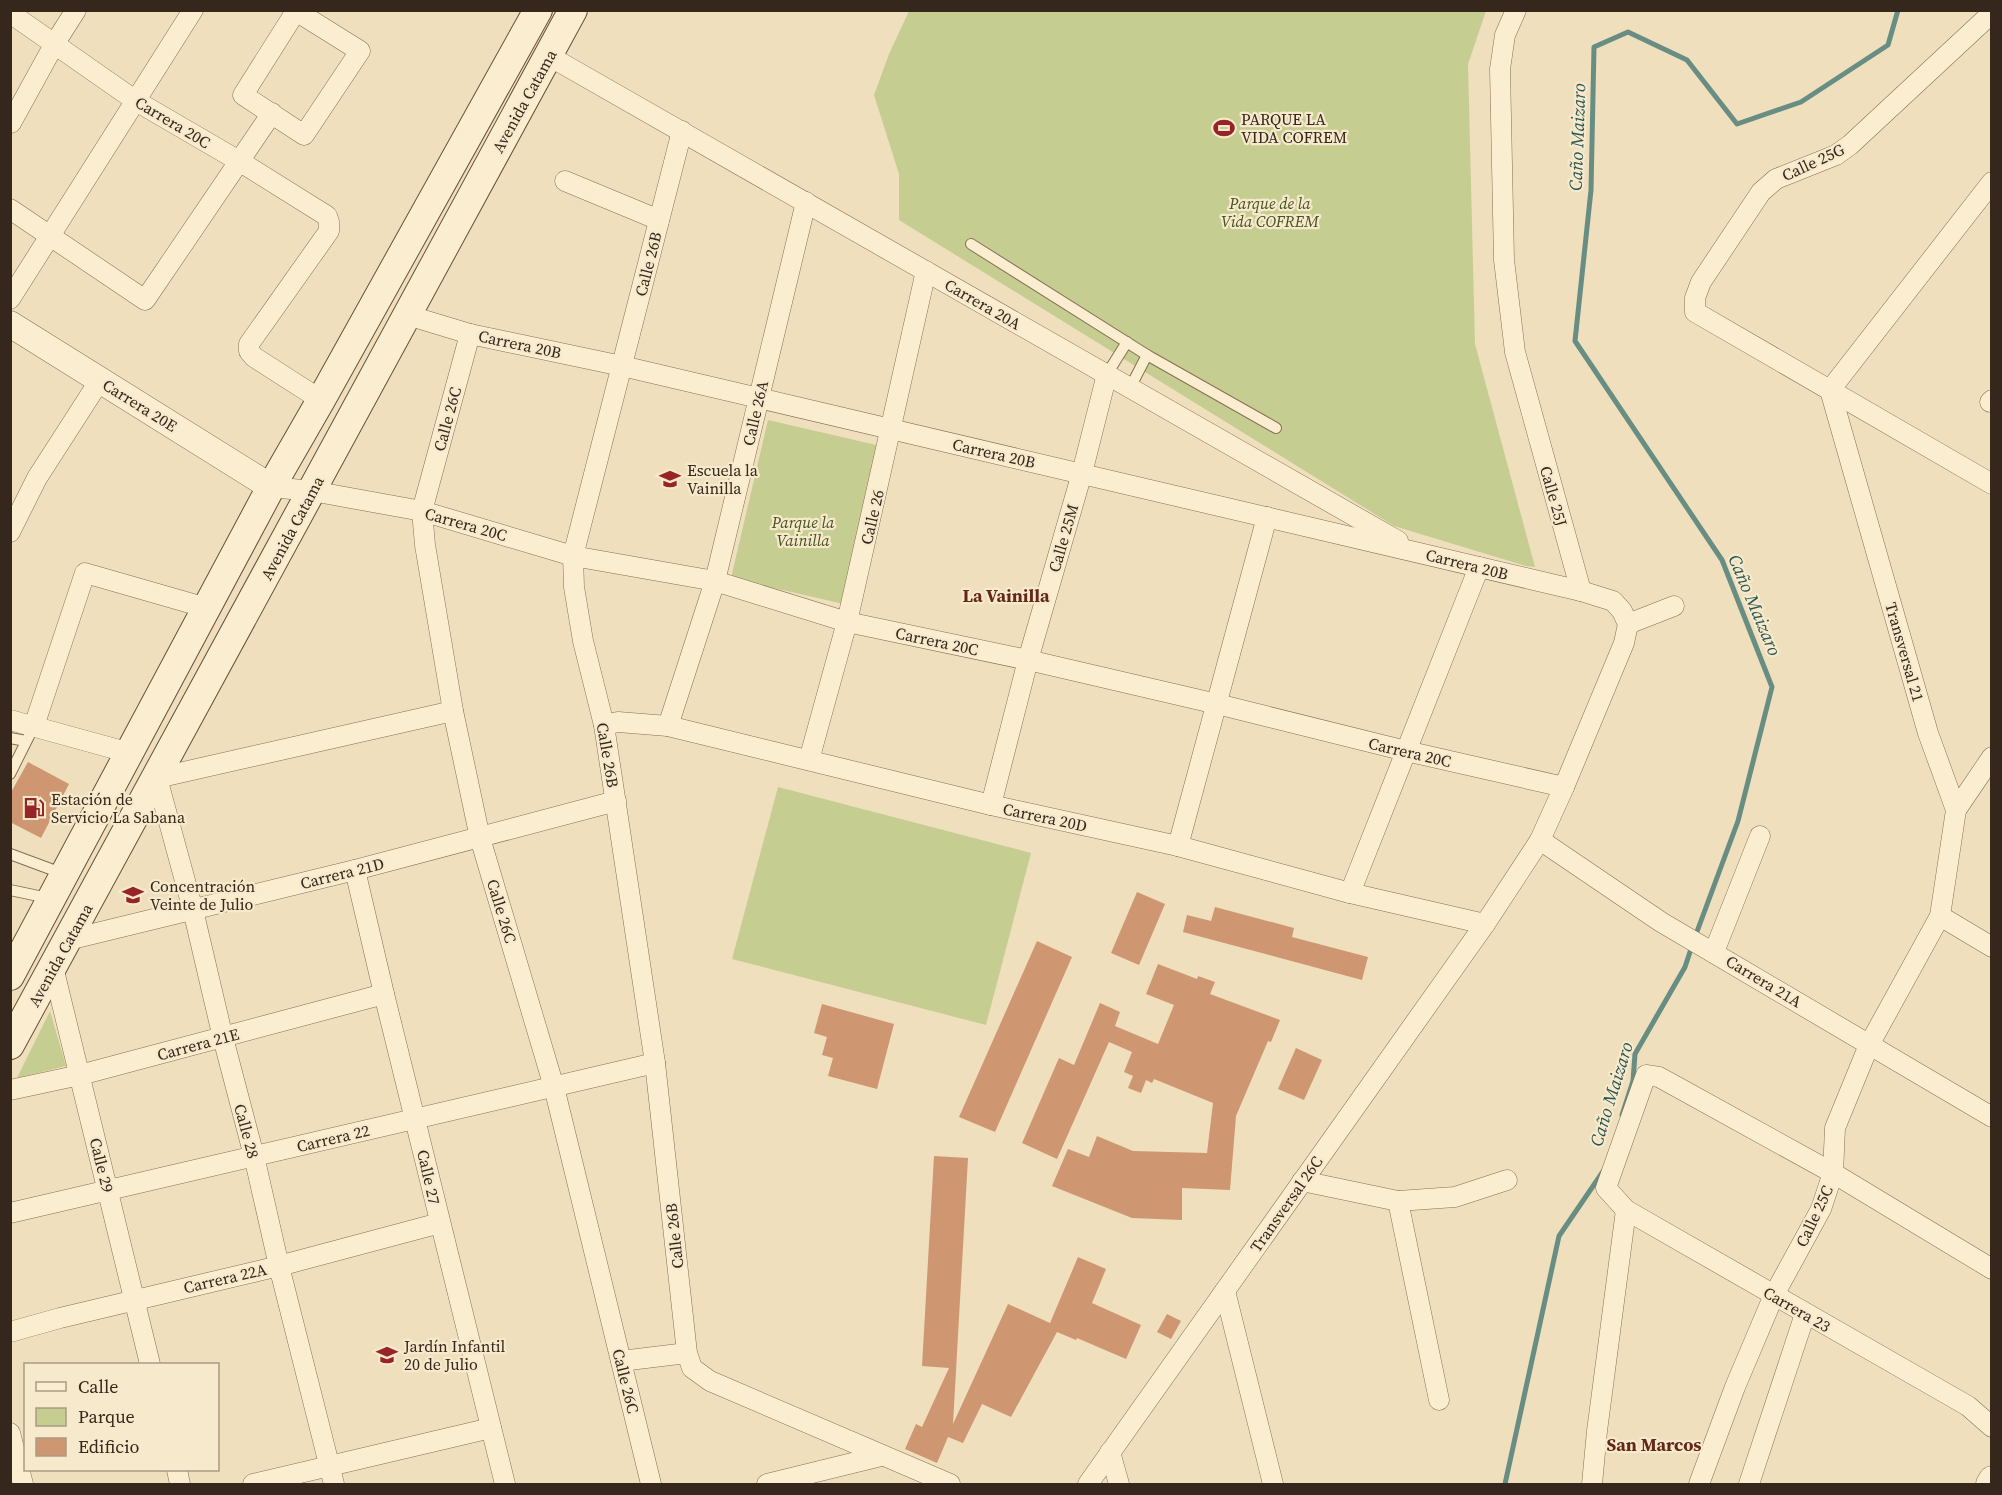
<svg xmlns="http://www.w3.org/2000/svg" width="2002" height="1495" viewBox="0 0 2002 1495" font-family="'Source Serif 4',serif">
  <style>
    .green { fill: #c6cd91 }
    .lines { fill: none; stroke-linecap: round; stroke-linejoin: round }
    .stream { stroke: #688d83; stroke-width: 5 }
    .building { fill: #ce9771 }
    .service-casing { stroke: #876f56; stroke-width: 12 }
    .minor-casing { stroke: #876f56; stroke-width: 21 }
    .tertiary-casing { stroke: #876f56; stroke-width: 27 }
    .secondary-casing { stroke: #685039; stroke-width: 30 }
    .service { stroke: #faedd0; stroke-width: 10 }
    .minor { stroke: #faedd0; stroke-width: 20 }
    .tertiary { stroke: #faedd0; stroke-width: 26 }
    .secondary { stroke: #faedd0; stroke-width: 28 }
    .labels { text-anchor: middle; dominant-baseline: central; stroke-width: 4.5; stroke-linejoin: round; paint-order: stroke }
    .street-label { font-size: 16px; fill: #35271b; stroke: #f6e9cc }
    .poi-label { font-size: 16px; fill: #35271b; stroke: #f6e9cc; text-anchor: start }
    .park-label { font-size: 16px; font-style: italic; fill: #475221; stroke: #f6e9cc }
    .water-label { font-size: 18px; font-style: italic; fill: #295652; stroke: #f6e9cc }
    .neighbourhood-label { font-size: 18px; font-weight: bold; fill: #632819; stroke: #f6e9cc }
  </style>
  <rect width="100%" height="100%" fill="#efdfbd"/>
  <!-- green -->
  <g class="green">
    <path d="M 909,11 L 1486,11 L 1468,64 L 1475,344 L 1535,567 L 1526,566 L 1394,526 L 899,220 L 899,174 L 874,95 L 889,54 Z"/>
    <path d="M 768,420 L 885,447 L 848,605 L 731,578 Z"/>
    <path d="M 778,787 L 1031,853 L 986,1025 L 732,959 Z"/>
    <path d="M 50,1011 L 66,1066 L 17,1078 Z"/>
  </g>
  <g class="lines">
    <!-- stream -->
    <g class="stream">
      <path d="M 1695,937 L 1738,821 L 1772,687 L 1722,560 L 1575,341 L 1591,190 L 1594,47 L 1628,32 L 1687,60 L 1737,124 L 1801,102 L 1888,45 L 1898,10"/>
      <path d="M 1622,1115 L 1633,1081 L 1635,1054 L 1685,967 L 1692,946"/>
      <path d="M 1505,1484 L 1559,1236 L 1604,1170"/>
    </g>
  </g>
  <!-- building -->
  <g class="building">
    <path d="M 28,762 L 69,784 L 41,838 L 10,822 L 10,794 Z"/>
    <path d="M 1137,892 L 1165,904 L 1139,965 L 1111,953 Z"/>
    <path d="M 1215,907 L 1294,928 L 1292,937 L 1368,957 L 1362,980 L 1183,932 L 1187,915 L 1211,921 Z"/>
    <path d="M 1037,941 L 1072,957 L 995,1132 L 959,1117 Z"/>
    <path d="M 1158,964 L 1197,979 L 1198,976 L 1215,982 L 1210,994 L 1280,1020 L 1271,1042 L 1268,1041 L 1236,1116 L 1230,1190 L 1182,1188 L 1182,1220 L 1132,1218 L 1052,1186 L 1068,1149 L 1089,1157 L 1097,1136 L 1133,1151 L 1207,1153 L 1213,1103 L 1154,1079 L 1152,1083 L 1146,1080 L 1141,1093 L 1128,1088 L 1133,1076 L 1124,1072 L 1132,1052 L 1109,1042 L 1057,1159 L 1022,1143 L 1059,1058 L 1074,1065 L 1100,1003 L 1120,1012 L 1115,1026 L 1158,1044 L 1174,1005 L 1146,994 Z"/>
    <path d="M 822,1004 L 894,1024 L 877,1089 L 828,1076 L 833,1058 L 822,1055 L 827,1037 L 814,1033 Z"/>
    <path d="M 1296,1048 L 1322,1060 L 1304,1100 L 1278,1089 Z"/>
    <path d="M 934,1156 L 968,1158 L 953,1424 L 1008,1304 L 1050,1323 L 1078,1257 L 1106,1269 L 1092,1303 L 1141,1325 L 1126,1359 L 1077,1338 L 1076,1340 L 1057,1332 L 1011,1417 L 982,1404 L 963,1443 L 948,1437 L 937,1463 L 905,1449 L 916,1424 L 922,1427 L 949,1368 L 922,1366 Z"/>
    <path d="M 1167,1314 L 1181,1321 L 1171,1339 L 1157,1332 Z"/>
  </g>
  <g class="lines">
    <defs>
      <g id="service">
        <path d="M 971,244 L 1147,355 L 1276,428"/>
        <path d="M 1107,374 L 1127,342"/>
        <path d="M 1130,388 L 1147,355"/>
        <path d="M 10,738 L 26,741"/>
        <path d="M 10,774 L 34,726"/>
        <path d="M 10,854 L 64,874"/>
        <path d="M 10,890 L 48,898"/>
      </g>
      <g id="minor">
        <path d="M 296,10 L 296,11 L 360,51 L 304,135 L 243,95 L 296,11"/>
        <path d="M 1516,10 L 1505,35 L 1500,69 L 1504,260 L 1515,352 L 1581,591"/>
        <path d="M 10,13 L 136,101 L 239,161 L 327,216 L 329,222 L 329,231 L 249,344 L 249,351 L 254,357 L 321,400"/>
        <path d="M 1992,13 L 1850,145 L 1836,155 L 1776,179 L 1761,192 L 1701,282 L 1695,298 L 1695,312 L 1992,484"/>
        <path d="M 549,56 L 1398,541"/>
        <path d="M 11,123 L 55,43 L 76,10"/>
        <path d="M 682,131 L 573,556 L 574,587 L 583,641 L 604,725 L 655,1063 L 687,1353 L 692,1368 L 710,1381 L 950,1484"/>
        <path d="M 565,181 L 659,220"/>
        <path d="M 10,209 L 145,300 L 272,113"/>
        <path d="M 10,299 L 193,10"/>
        <path d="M 407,315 L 470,334 L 622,366 L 1581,591 L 1613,601 L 1622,611 L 1628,624 L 1624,643 L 1564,787 L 1540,840 L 1485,924 L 1088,1484"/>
        <path d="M 470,334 L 422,511 L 425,545 L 453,711 L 480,838 L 554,1087 L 651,1484"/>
        <path d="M 1990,402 L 1992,400"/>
        <path d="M 271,487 L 312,491 L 422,511 L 573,556 L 715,581 L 847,622 L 1028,660 L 1217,704 L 1406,751 L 1564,787"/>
        <path d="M 10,532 L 37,478 L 100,380"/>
        <path d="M 1628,624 L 1674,606"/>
        <path d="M 10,720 L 130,753"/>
        <path d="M 604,725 L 618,722 L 668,726 L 991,805 L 1178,846 L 1350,893 L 1485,924"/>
        <path d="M 34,726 L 85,573 L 207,608"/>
        <path d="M 668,726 L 715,581 L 806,202"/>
        <path d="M 809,760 L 847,622 L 926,271"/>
        <path d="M 991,805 L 1028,660 L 1082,473 L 1107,374"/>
        <path d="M 1956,810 L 1992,757"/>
        <path d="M 1540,840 L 1661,922 L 1992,1117"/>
        <path d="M 1178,846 L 1267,517"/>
        <path d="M 355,870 L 384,994 L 505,1484"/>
        <path d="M 1350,893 L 1479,567"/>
        <path d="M 1940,916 L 1992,947"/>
        <path d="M 68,940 L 355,870 L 616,801"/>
        <path d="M 1714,952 L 1760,836"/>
        <path d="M 53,967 L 150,1364"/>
        <path d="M 10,1090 L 80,1075 L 384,994"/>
        <path d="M 1302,1181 L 1398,1201 L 1455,1197 L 1507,1180"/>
        <path d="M 1398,1201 L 1439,1400"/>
        <path d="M 10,1213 L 655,1063"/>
        <path d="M 1992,1269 L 1833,1173 L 1659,1077 L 1646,1075 L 1606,1188 L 1626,1210 L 1968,1406 L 1992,1427"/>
        <path d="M 1225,1291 L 1273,1484"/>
        <path d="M 10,1332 L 60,1318 L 279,1266 L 440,1223"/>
        <path d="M 621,1361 L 687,1353"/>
        <path d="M 10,1433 L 23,1484"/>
        <path d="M 1110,1452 L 1119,1484"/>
        <path d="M 177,1470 L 180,1484"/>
        <path d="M 253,1484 L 491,1428"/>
        <path d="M 334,1484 L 279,1266 L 254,1156 L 223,1038 L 193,910 L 157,778 L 453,711"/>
        <path d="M 767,1484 L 881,1456"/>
        <path d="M 1592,1484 L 1597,1431 L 1626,1210"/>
        <path d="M 1699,1484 L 1735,1387 L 1774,1295 L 1821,1209 L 1833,1173 L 1835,1128 L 1869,1045 L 1940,916 L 1956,810 L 1928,733 L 1830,390 L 1992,182"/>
        <path d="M 1749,1484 L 1805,1314"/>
      </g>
      <g id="tertiary">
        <path d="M 10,324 L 271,487"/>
        <path d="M 1989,1484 L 1992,1479"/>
      </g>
      <g id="secondary">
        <path d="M 10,976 L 271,487 L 321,400 L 538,10"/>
        <path d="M 10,1045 L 573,10"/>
      </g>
    </defs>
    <!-- service casing -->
    <use href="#service" class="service-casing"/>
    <!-- minor casing -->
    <use href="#minor" class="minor-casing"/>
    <!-- tertiary casing -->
    <use href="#tertiary" class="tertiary-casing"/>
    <!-- secondary casing -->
    <use href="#secondary" class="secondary-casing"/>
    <!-- service -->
    <use href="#service" class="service"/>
    <!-- minor -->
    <use href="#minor" class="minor"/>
    <!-- tertiary -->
    <use href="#tertiary" class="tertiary"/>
    <!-- secondary -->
    <use href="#secondary" class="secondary"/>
  </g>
  <!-- icons -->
  <defs>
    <symbol id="stadium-bare" viewBox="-9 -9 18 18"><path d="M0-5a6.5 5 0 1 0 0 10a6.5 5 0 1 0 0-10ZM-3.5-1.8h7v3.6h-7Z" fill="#972426" stroke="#f6e9cc" stroke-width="2.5" paint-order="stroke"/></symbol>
    <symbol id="school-bare" viewBox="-9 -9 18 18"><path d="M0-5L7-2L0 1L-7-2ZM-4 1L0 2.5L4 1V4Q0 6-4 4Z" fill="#972426" stroke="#f6e9cc" stroke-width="2.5" paint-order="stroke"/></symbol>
    <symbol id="fuel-bare" viewBox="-9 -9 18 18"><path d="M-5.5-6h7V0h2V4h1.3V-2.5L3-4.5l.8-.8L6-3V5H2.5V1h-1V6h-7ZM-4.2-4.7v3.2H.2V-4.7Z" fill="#972426" stroke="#f6e9cc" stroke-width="2.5" paint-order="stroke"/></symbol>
  </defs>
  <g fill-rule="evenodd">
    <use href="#stadium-bare" x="1209" y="113" width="30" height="30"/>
    <use href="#school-bare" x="655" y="464" width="30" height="30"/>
    <use href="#fuel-bare" x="19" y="793" width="30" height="30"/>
    <use href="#school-bare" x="118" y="880" width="30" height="30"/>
    <use href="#school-bare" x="372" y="1340" width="30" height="30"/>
  </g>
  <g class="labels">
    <!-- street labels -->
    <g class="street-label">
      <text transform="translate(524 101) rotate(-61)">Avenida Catama</text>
      <text transform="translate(173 122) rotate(31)">Carrera 20C</text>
      <text transform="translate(1813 162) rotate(-25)">Calle 25G</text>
      <text transform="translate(648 264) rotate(-76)">Calle 26B</text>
      <text transform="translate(983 304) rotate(30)">Carrera 20A</text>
      <text transform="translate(520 344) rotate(12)">Carrera 20B</text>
      <text transform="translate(140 405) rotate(32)">Carrera 20E</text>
      <text transform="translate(755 413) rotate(-77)">Calle 26A</text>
      <text transform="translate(447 419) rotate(-75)">Calle 26C</text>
      <text transform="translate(994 453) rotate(13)">Carrera 20B</text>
      <text transform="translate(1554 496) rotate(74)">Calle 25J</text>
      <text transform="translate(872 517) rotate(-77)">Calle 26</text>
      <text transform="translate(466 524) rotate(16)">Carrera 20C</text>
      <text transform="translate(292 528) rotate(-62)">Avenida Catama</text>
      <text transform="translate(1063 538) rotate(-74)">Calle 25M</text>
      <text transform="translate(1467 564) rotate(14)">Carrera 20B</text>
      <text transform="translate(937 641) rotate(12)">Carrera 20C</text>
      <text transform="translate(1905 652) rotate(74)">Transversal 21</text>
      <text transform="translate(1410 752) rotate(13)">Carrera 20C</text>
      <text transform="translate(608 755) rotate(80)">Calle 26B</text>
      <text transform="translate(1045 817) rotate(12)">Carrera 20D</text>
      <text transform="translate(342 873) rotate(-14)">Carrera 21D</text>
      <text transform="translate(502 911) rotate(73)">Calle 26C</text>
      <text transform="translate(60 955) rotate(-61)">Avenida Catama</text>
      <text transform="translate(1764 981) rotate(31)">Carrera 21A</text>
      <text transform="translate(198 1044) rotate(-15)">Carrera 21E</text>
      <text transform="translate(247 1131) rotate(75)">Calle 28</text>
      <text transform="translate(333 1138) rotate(-13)">Carrera 22</text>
      <text transform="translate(102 1165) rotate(76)">Calle 29</text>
      <text transform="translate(429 1177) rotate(77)">Calle 27</text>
      <text transform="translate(1286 1204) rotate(-55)">Transversal 26C</text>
      <text transform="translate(1814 1216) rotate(-65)">Calle 25C</text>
      <text transform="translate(674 1236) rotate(-96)">Calle 26B</text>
      <text transform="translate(225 1278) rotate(-13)">Carrera 22A</text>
      <text transform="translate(1797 1309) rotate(30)">Carrera 23</text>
      <text transform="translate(626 1381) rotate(76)">Calle 26C</text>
    </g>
    <!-- poi labels -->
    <g class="poi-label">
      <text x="1241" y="119">PARQUE LA<tspan x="1241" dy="18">VIDA COFREM</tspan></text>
      <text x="687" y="470">Escuela la<tspan x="687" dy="18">Vainilla</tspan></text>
      <text x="51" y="799">Estación de<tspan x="51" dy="18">Servicio La Sabana</tspan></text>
      <text x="150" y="886">Concentración<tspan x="150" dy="18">Veinte de Julio</tspan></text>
      <text x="404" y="1346">Jardín Infantil<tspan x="404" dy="18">20 de Julio</tspan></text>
    </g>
    <!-- park labels -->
    <g class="park-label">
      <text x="1270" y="203">Parque de la<tspan x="1270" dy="18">Vida COFREM</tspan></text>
      <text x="803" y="522">Parque la<tspan x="803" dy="18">Vainilla</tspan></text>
    </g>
    <!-- water labels -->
    <g class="water-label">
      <text transform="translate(1577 137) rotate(-88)">Caño Maizaro</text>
      <text transform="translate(1755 605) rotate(67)">Caño Maizaro</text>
      <text transform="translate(1611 1094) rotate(-73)">Caño Maizaro</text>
    </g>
    <!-- neighbourhood labels -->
    <g class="neighbourhood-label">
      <text x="1006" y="595">La Vainilla</text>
      <text x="1654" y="1444">San Marcos</text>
    </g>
  </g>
  <!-- border -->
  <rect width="2002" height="1495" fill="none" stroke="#35271b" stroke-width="24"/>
  <!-- legend -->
  <rect x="24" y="1363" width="195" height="108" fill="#f6e9cc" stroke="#a99b85" stroke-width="1.5"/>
  <rect x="36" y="1382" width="30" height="9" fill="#faedd0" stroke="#a99b85" stroke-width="1.5"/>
  <text x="78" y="1393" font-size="18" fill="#35271b">Calle</text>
  <rect x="36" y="1408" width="30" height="18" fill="#c6cd91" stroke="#a99b85" stroke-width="1.5"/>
  <text x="78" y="1423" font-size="18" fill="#35271b">Parque</text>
  <rect x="36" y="1438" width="30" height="18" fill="#ce9771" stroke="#a99b85" stroke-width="1.5"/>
  <text x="78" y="1453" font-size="18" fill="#35271b">Edificio</text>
</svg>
